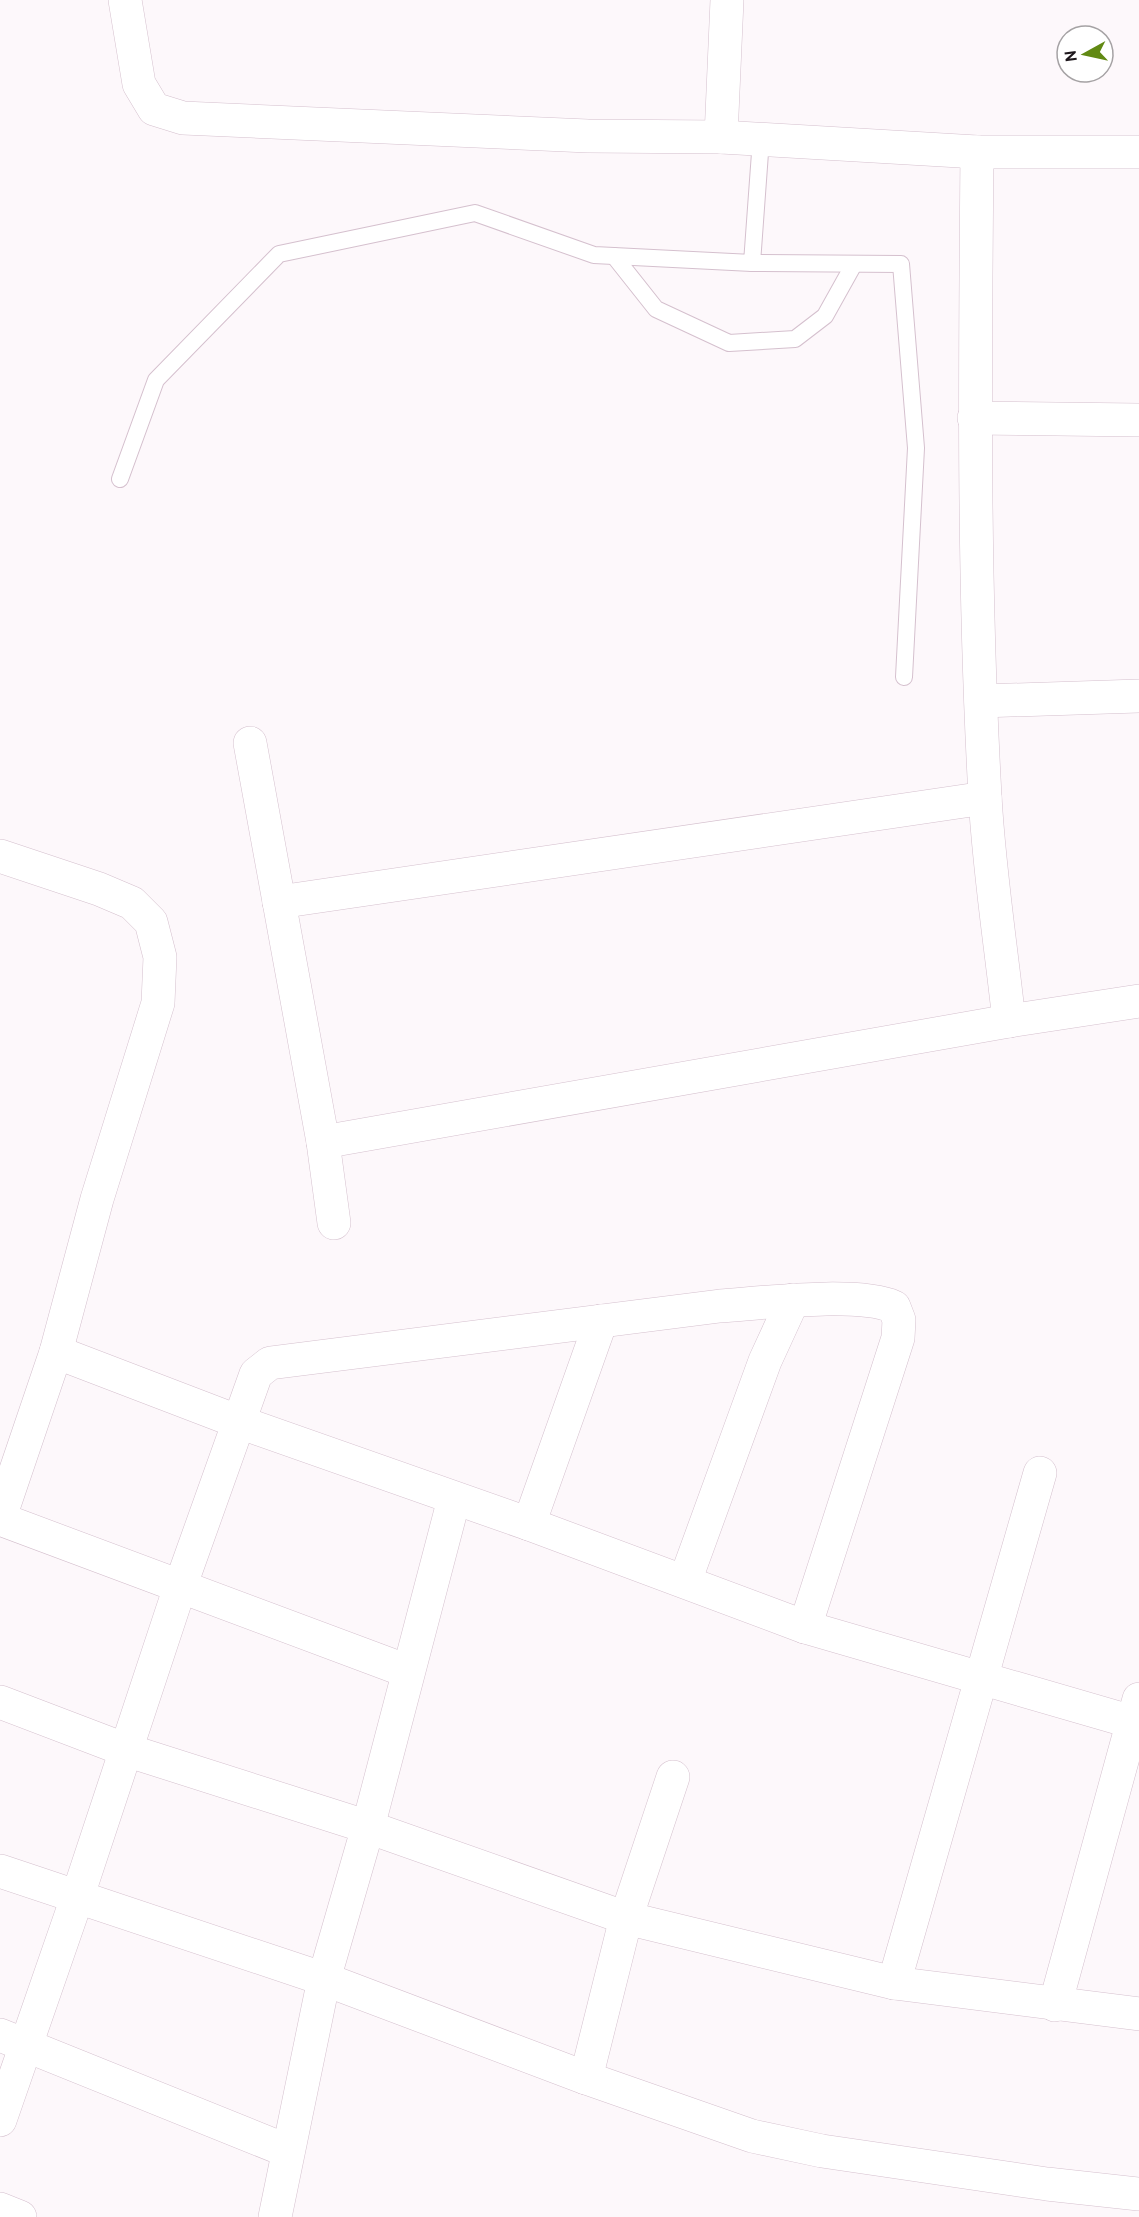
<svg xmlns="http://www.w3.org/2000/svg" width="1139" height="2217" viewBox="0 0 1139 2217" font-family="Overpass,sans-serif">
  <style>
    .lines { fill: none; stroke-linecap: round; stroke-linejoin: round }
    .lane-casing { stroke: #d5c0ce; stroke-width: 18 }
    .street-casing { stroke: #d5c0ce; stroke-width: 34 }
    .lane { stroke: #fff; stroke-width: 16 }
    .street { stroke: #fff; stroke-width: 33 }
  </style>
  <rect width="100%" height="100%" fill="#fdf8fb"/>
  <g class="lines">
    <defs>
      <g id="lane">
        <path d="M 614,256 L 656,309 L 729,343 L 795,339 L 825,316 L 854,264"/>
        <path d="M 752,263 L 901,264 L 916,448 L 904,677"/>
        <path d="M 120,479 L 156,380 L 279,254 L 475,213 L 594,255 L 752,263 L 761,139"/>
      </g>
      <g id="street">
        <path d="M 125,0 L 139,84 L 154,109 L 183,118 L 588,136 L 721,137 L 977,152 L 1139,152"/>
        <path d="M 721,137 L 727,0"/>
        <path d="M 977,152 C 975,367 973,581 985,796 C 989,871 1001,946 1009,1021"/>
        <path d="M 974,418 L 1139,420"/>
        <path d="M 981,701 L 1139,696"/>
        <path d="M 250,743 L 323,1142 L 334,1223"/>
        <path d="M 0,856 L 99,889 L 132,903 L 151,922 L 160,957 L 158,1003 L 97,1199 L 56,1352 L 0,1517"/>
        <path d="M 279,902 L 985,798"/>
        <path d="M 323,1142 L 1009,1021 L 1139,1001"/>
        <path d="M 56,1352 L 239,1422 L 529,1524 L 805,1627 L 1139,1724"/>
        <path d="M 0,1519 L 407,1671"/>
        <path d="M 529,1524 L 601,1321"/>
        <path d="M 685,1581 L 765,1361 L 793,1300"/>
        <path d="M 0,1702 L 126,1750 L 368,1827 L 626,1918 L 894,1983 L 1139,2014"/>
        <path d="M 0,1871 L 324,1979 L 586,2078 L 752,2136 L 822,2151 L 1047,2184 L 1139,2194"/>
        <path d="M 894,1983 L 1040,1473"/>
        <path d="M 1055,2005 L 1139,1699"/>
        <path d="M 0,2035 L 288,2151"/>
        <path d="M 586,2078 L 626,1918 L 673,1777"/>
        <path d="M 0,2120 L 77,1898 L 180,1587 L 256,1374 L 270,1363 L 720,1306 C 763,1303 858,1291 894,1307 L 899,1320 L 898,1338 L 805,1627"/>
        <path d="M 0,2209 L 20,2217"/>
        <path d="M 275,2217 L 324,1979 L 368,1827 L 454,1499"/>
      </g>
    </defs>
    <!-- lane casing -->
    <use href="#lane" class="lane-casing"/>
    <!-- street casing -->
    <use href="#street" class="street-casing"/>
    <!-- lane -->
    <use href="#lane" class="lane"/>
    <!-- street -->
    <use href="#street" class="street"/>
  </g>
  <!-- north arrow -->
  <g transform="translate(1085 54) rotate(262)"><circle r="28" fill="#ffffff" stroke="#a5a2a4" stroke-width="1.5"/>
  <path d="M0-4.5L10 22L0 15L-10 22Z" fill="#618913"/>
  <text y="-9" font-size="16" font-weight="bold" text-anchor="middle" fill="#1e171c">N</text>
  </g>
</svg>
